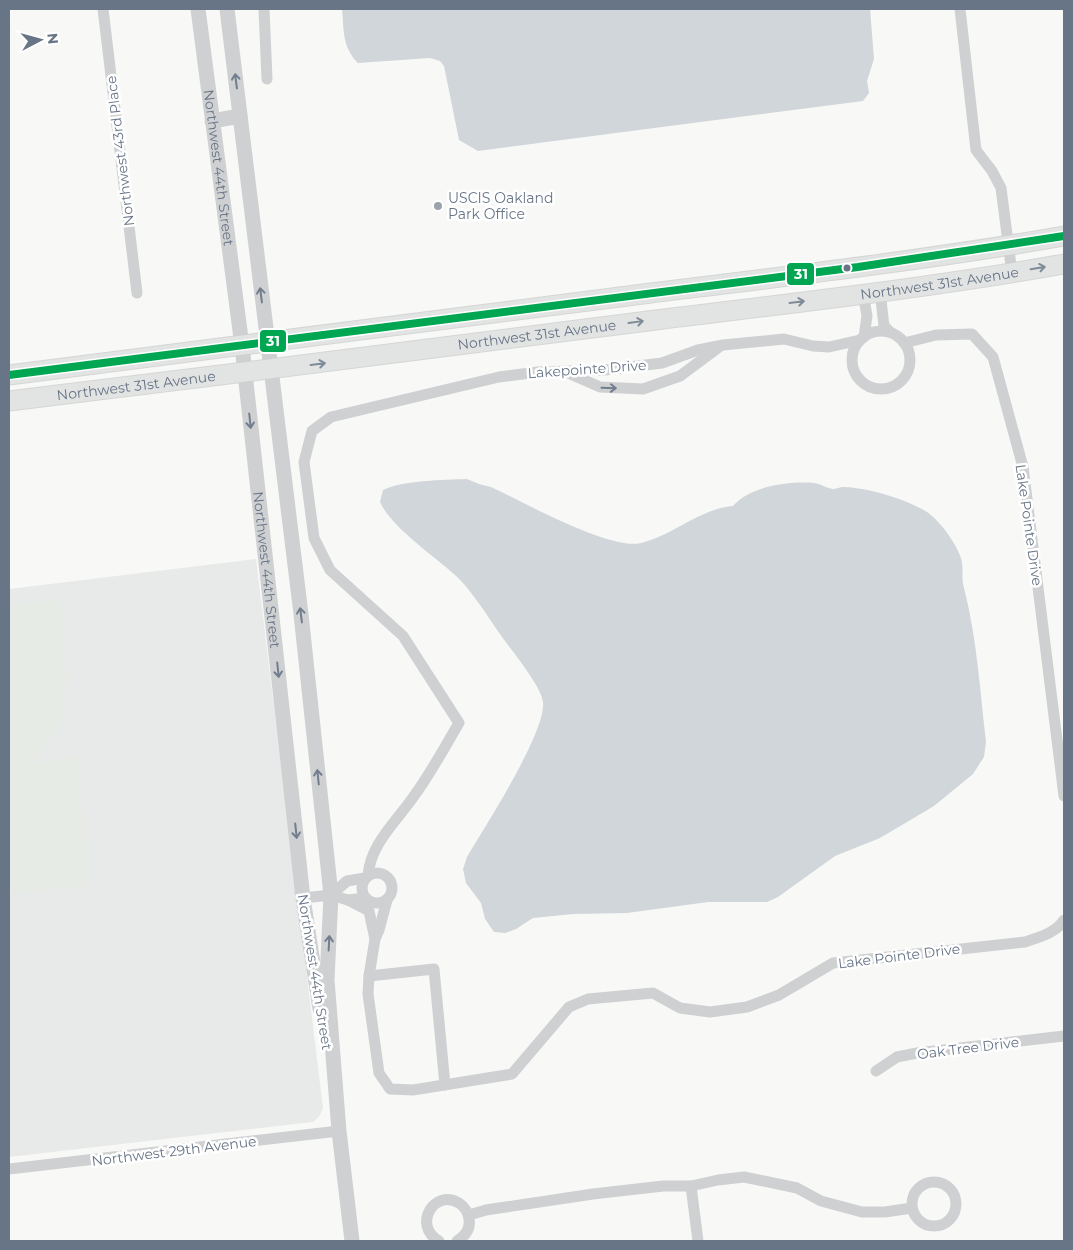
<svg xmlns="http://www.w3.org/2000/svg" width="1073" height="1250" viewBox="0 0 1073 1250" font-family="Montserrat,sans-serif">
  <style>
    .built { fill: #e8e9e9 }
    .green { fill: #e7ebe5 }
    .water { fill: #d0d6da }
    .lines { fill: none; stroke-linecap: round; stroke-linejoin: round }
    .primary-casing { stroke: #d5d6d6; stroke-width: 21 }
    .minor { stroke: #cfd0d2; stroke-width: 11 }
    .tertiary { stroke: #cfd0d2; stroke-width: 15 }
    .primary { stroke: #e2e3e3; stroke-width: 19 }
    .bus-1-casing { stroke: #fff; stroke-width: 11 }
    .bus-1 { stroke: #00a651; stroke-width: 8 }
    .oneway { stroke: #727e8e }
    .oneway2 { stroke: #808b99 }
    .poi-dot { fill: #9aa3ae; stroke: #fff; stroke-width: 2 }
    .bus-dot { fill: #687587; stroke: #fff; stroke-width: 2 }
    .labels { text-anchor: middle; dominant-baseline: central; stroke-width: 5; stroke-linejoin: round; paint-order: stroke }
    .street-label { font-size: 14px; fill: #687587; stroke: #fff }
    .poi-label { font-size: 14px; fill: #687587; stroke: #fff; text-anchor: start }
    .line-badge { stroke: #fff; stroke-width: 2 }
    .badge-label { font-size: 14px; text-anchor: middle; font-weight: bold; fill: #fff }
  </style>
  <rect width="100%" height="100%" fill="#f8f8f7"/>
  <!-- built -->
  <path class="built" d="M 256,559 L 323,1108 L 319,1117 L 313,1122 L 9,1157 L 9,589 Z"/>
  <!-- green -->
  <path class="green" d="M 59,599 C 66,667 84,723 20,769 L 44,760 L 77,756 L 89,878 L 82,886 L 9,894 L 9,777 L 11,776 L 9,776 L 9,606 Z"/>
  <!-- water -->
  <g class="water">
    <path d="M 342,9 L 870,9 L 874,59 L 867,81 L 869,93 L 863,101 L 478,151 L 459,140 L 444,66 L 440,61 L 430,58 L 358,63 C 342,47 344,30 342,9 Z"/>
    <path d="M 467,479 L 479,484 L 491,487 C 521,501 611,551 641,543 C 674,535 699,509 733,506 C 750,486 789,481 814,483 C 821,484 826,488 833,489 C 836,489 840,487 844,487 C 869,488 906,499 927,512 C 940,521 956,543 961,558 C 964,567 961,578 964,588 C 977,638 980,691 986,742 L 984,757 L 973,774 L 934,806 L 880,838 L 835,856 L 778,897 L 767,902 L 708,902 L 627,913 L 573,914 L 533,918 L 516,929 L 505,933 L 494,932 L 485,919 L 481,903 L 466,883 L 463,869 L 467,857 C 485,826 546,733 543,702 C 542,688 514,653 505,641 C 491,622 472,590 455,575 C 433,555 391,527 380,502 L 383,490 C 404,480 443,480 467,479 Z"/>
  </g>
  <g class="lines">
    <defs>
      <g id="primary">
        <path d="M 9,375 C 223,349 437,321 651,293 C 789,276 927,260 1064,236"/>
        <path id="s2" d="M 9,401 C 225,376 440,346 656,320 C 792,303 929,288 1064,264"/>
      </g>
    </defs>
    <!-- primary casing -->
    <use href="#primary" class="primary-casing"/>
    <!-- minor -->
    <g class="minor">
      <path d="M 103,9 L 137,293"/>
      <path d="M 264,9 L 267,79"/>
      <path d="M 960,9 L 976,150 L 992,171 L 1001,188 L 1012,273"/>
      <path d="M 880,291 L 884,326 L 890,332"/>
      <path d="M 863,293 L 867,316 L 864,337"/>
      <circle cx="881" cy="360" r="29"/>
      <path d="M 904,343 L 936,335 L 972,334 L 993,357 L 1023,467 L 1064,796"/>
      <path d="M 568,373 L 600,387 L 643,389 L 680,376 L 719,347"/>
      <circle cx="377" cy="888" r="15"/>
      <path d="M 368,876 C 370,844 397,821 414,796 C 431,773 444,748 459,723 L 403,636 L 330,570 L 314,538 L 304,462 L 312,431 L 331,417 L 499,377 L 538,372 L 605,370 L 662,363 L 698,350 L 723,345 L 784,339 L 813,346 L 829,347 L 860,340"/>
      <path d="M 331,895 L 347,881 L 365,878"/>
      <path d="M 303,898 L 331,895 L 348,900 L 365,898"/>
      <path d="M 348,900 L 369,911 L 375,939"/>
      <path d="M 387,900 L 379,930 L 375,939 L 369,976 L 368,994 L 379,1073 L 390,1089 L 413,1090 L 512,1074 L 569,1007 L 588,999 L 653,993 L 680,1008 L 710,1012 L 747,1007 L 779,995 L 833,963 L 1025,942 C 1039,937 1056,933 1064,920"/>
      <path d="M 369,976 L 434,969 L 445,1085"/>
      <path d="M 876,1071 L 897,1057 L 917,1053 L 1064,1036"/>
      <path d="M 9,1169 L 339,1131"/>
      <circle cx="934" cy="1204" r="22"/>
      <path d="M 691,1186 L 698,1241"/>
      <path d="M 469,1215 L 486,1210 L 593,1194 L 663,1186 L 691,1186 L 718,1180 L 744,1177 L 797,1188 L 821,1201 L 862,1212 L 885,1212 L 912,1208"/>
      <path d="M 439,1241 C 412,1226 434,1188 459,1203 C 465,1207 468,1212 469,1219 C 471,1229 465,1236 457,1241"/>
    </g>
    <!-- tertiary -->
    <g class="tertiary">
      <path id="s1" d="M 198,9 L 242,346 L 303,898 L 320,1009"/>
      <path d="M 227,9 L 301,614 L 331,895 L 327,980 L 339,1131 L 352,1241"/>
      <path d="M 212,121 L 240,116"/>
    </g>
    <!-- primary -->
    <use href="#primary" class="primary"/>
    <defs>
      <path id="bus-1" d="M 9,375 L 858,267 L 1064,236"/>
    </defs>
    <!-- bus-1 casing -->
    <use href="#bus-1" class="bus-1-casing"/>
    <!-- bus-1 -->
    <use href="#bus-1" class="bus-1"/>
  </g>
  <!-- one-way arrows -->
  <defs><path id="oneway-shaft" d="M-6 0H5M1.5-3L5.5 0L1.5 3" fill="none" stroke-width="1.6" stroke-linecap="round" stroke-linejoin="round" transform="scale(1.25)"/></defs>
  <g class="oneway">
    <use href="#oneway-shaft" transform="translate(236 81) rotate(-97)"/>
    <use href="#oneway-shaft" transform="translate(261 295) rotate(-97)"/>
    <use href="#oneway-shaft" transform="translate(609 388) rotate(2)"/>
    <use href="#oneway-shaft" transform="translate(250 421) rotate(84)"/>
    <use href="#oneway-shaft" transform="translate(301 615) rotate(-97)"/>
    <use href="#oneway-shaft" transform="translate(278 670) rotate(84)"/>
    <use href="#oneway-shaft" transform="translate(318 777) rotate(-96)"/>
    <use href="#oneway-shaft" transform="translate(296 831) rotate(84)"/>
    <use href="#oneway-shaft" transform="translate(329 943) rotate(-87)"/>
  </g>
  <g class="oneway2">
    <use href="#oneway-shaft" transform="translate(1038 268) rotate(-10)"/>
    <use href="#oneway-shaft" transform="translate(797 302) rotate(-7)"/>
    <use href="#oneway-shaft" transform="translate(636 322) rotate(-8)"/>
    <use href="#oneway-shaft" transform="translate(318 364) rotate(-7)"/>
  </g>
  <!-- markers -->
  <circle class="poi-dot" cx="438" cy="206" r="5"/>
  <circle class="bus-dot" cx="847" cy="268" r="4.5"/>
  <g class="labels">
    <!-- street labels -->
    <g class="street-label">
      <text transform="translate(120 151) rotate(-97)">Northwest 43rd Place</text>
      <text stroke="none"><textPath href="#s1" startOffset="160">Northwest 44th Street</textPath></text>
      <text stroke="none"><textPath href="#s2" startOffset="938">Northwest 31st Avenue</textPath></text>
      <text stroke="none"><textPath href="#s2" startOffset="532">Northwest 31st Avenue</textPath></text>
      <text transform="translate(587 369) rotate(-4)">Lakepointe Drive</text>
      <text stroke="none"><textPath href="#s2" startOffset="128">Northwest 31st Avenue</textPath></text>
      <text transform="translate(1029 525) rotate(82)">Lake Pointe Drive</text>
      <text stroke="none"><textPath href="#s1" startOffset="565">Northwest 44th Street</textPath></text>
      <text transform="translate(899 956) rotate(-7)">Lake Pointe Drive</text>
      <text transform="translate(315 972) rotate(81)">Northwest 44th Street</text>
      <text transform="translate(968 1048) rotate(-7)">Oak Tree Drive</text>
      <text transform="translate(174 1151) rotate(-7)">Northwest 29th Avenue</text>
    </g>
    <!-- poi labels -->
    <g class="poi-label">
      <text x="448" y="198">USCIS Oakland<tspan x="448" dy="16">Park Office</tspan></text>
    </g>
  </g>
  <g class="line-badge">
    <rect x="786" y="262" width="29" height="24" rx="5" fill="#00a651"/>
    <rect x="259" y="329" width="28" height="24" rx="5" fill="#00a651"/>
  </g>
  <g class="badge-label">
    <text x="801" y="279">31</text>
    <text x="273" y="346">31</text>
  </g>
  <!-- border -->
  <rect width="1073" height="1250" fill="none" stroke="#687587" stroke-width="20"/>
  <!-- north arrow -->
  <g transform="translate(40 40) rotate(84)" stroke="#ffffff" stroke-width="4" paint-order="stroke">
  <path d="M0-4L9 19L0 12L-9 19Z" fill="#687587"/>
  <text y="-8" font-size="14" font-weight="bold" text-anchor="middle" fill="#687587">N</text>
  </g>
</svg>
